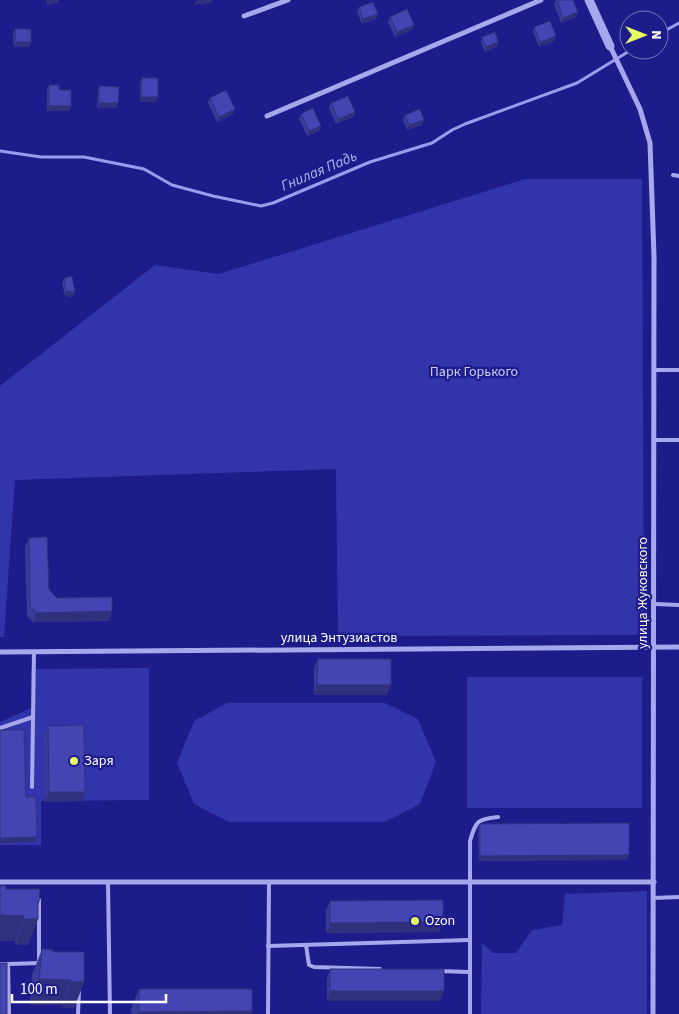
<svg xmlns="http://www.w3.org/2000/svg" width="679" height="1014" viewBox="0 0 679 1014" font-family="'Source Sans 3',sans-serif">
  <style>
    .green { fill: #3234aa }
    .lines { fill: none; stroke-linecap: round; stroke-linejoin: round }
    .stream { stroke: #9a9dee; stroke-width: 3 }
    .service { stroke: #a7a8ec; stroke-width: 4 }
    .minor { stroke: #a7a8ec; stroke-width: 5 }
    .tertiary { stroke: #a7a8ec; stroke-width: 9 }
    .wall { fill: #3a3b99 }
    .shaded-wall { fill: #30307d }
    .building { fill: #4445b2; stroke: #30307d }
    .poi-dot { fill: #e6fc65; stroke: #1d1c8a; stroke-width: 2 }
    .labels { text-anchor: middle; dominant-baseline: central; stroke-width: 4.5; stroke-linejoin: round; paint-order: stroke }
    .park-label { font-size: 14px; fill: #cdcdf9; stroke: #1d1c8a }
    .street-label { font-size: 14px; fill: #fff; stroke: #1d1c8a }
    .poi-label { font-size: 14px; fill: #fff; stroke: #1d1c8a; text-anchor: start }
    .water-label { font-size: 15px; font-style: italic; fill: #b3b4f4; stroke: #1d1c8a }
  </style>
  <rect width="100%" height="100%" fill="#1d1c8a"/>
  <!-- green -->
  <g class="green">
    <path d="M 525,179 L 642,179 L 644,635 L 338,636 L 336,469 L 15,480 L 4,637 L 0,637 L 0,386 L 155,265 L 219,274 Z"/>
    <path d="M 149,668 L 149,800 L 41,801 L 41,845 L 0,845 L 0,722 L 31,708 L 31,669 Z"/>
    <rect x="467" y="677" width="175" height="131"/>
    <path d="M 227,703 L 385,703 L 418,719 L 436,762 L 420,804 L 385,822 L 229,822 L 194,804 L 177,763 L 194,721 Z"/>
    <path d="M 647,891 L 647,1014 L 481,1014 L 482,943 L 493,953 L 516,953 L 532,930 L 562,925 L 565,894 Z"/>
  </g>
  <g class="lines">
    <!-- stream -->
    <g class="stream">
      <path d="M 659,34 L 679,23"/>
      <path d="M 0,151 L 41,157 L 84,157 L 144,169 L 172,185 L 213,196 L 261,206 L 273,203 L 370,162 L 432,143 L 452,130 L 465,124 L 577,83 L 631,50"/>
    </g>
    <!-- service -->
    <g class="service">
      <path d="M 673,175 L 679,176"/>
      <path d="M 654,370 L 679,370"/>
      <path d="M 654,440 L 679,440"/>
      <path d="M 655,604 L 679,605"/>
      <path d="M 0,728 L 33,717"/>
      <path d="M 32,787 L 34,652"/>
      <path d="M 108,883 L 110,1014"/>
      <path d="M 653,898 L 679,897"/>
      <path d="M 306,945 L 309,965 L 314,967 L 380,969"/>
      <path d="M 268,946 L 469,940"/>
      <path d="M 39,961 L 39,900"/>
      <path d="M 0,964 L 8,964 L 9,1014"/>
      <path d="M 8,964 L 40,963"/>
      <path d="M 439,971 L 469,972"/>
      <path d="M 78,1014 L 79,991"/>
      <path d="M 268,1014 L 269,882"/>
      <path d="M 470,1014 L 470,841 C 476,821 477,819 498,817"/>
    </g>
    <!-- minor -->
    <g class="minor">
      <path d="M 244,16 L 288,0"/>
      <path d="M 610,46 L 640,109 L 650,143 L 654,256 L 653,1014"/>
      <path d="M 267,116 L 541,0"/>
      <path d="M 0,652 L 679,647"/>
      <path d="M 0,882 L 654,882"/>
    </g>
    <!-- tertiary -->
    <path class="tertiary" d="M 589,0 L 610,46"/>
  </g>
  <!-- wall -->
  <g class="wall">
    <path d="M 556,0 L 573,0 L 576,17 L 561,23 L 554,4 Z"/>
    <path d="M 359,7 L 378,14 L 376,19 L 362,24 L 357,12 Z"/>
    <path d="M 390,17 L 414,25 L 412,30 L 395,37 L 388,22 Z"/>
    <path d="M 534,27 L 556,36 L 554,41 L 539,47 L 533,32 Z"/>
    <path d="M 15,29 L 31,42 L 29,47 L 14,47 L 13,34 Z"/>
    <path d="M 482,37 L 498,42 L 497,47 L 485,52 L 481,42 Z"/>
    <path d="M 142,78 L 156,102 L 140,102 L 140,83 Z"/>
    <path d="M 49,85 L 71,106 L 69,111 L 47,111 L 47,90 Z"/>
    <path d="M 99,86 L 117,108 L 97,108 L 98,91 Z"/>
    <path d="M 210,98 L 233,114 L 217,122 L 208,103 Z"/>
    <path d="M 331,103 L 355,112 L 353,117 L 336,124 L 329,108 Z"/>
    <path d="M 301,114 L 321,126 L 319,131 L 307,136 L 299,119 Z"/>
    <path d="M 405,115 L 422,125 L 407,130 L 403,120 Z"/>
    <path d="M 64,278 L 73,297 L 65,296 L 62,283 Z"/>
    <path d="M 29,538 L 49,590 L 57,598 L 112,611 L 109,621 L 33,622 L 27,616 L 25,547 Z"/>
    <path d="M 318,659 L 387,695 L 314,695 L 314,668 Z"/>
    <path d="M 48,726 L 82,801 L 45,802 L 44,736 Z"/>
    <path d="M 480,824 L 629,855 L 627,860 L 479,861 L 478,829 Z"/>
    <path d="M 0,886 L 38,906 L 38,919 L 28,945 L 15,944 L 15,941 L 0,941 Z"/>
    <path d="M 330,901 L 443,922 L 439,932 L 326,933 L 326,911 Z"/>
    <path d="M 42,949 L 53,952 L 84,982 L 74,1008 L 62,1007 L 62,1005 L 30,1005 L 32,975 Z"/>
    <path d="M 330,969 L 440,1001 L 327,1001 L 327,979 Z"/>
    <path d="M 139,989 L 252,1011 L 251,1014 L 132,1014 L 131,1009 Z"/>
  </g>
  <!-- shaded-wall -->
  <g class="shaded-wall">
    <path d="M 47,0 L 59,0 L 58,3 L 46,5 Z"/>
    <path d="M 203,0 L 212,0 L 211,3 L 194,5 L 196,1 Z"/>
    <path d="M 578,12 L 576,17 L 561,23 L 563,18 Z"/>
    <path d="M 378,14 L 376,19 L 362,24 L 363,19 Z"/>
    <path d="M 414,25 L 412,30 L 395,37 L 397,32 Z"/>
    <path d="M 556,36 L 554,41 L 539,47 L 540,42 Z"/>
    <path d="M 16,42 L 31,42 L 29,47 L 14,47 Z"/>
    <path d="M 498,42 L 497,47 L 485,52 L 486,47 Z"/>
    <path d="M 141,97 L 158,97 L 156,102 L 140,102 Z"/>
    <path d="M 99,103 L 118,103 L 117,108 L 97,108 Z"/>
    <path d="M 49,106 L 71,106 L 69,111 L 47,111 Z"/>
    <path d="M 235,109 L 233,114 L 217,122 L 219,117 Z"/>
    <path d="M 355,112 L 353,117 L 336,124 L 338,119 Z"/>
    <path d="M 424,120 L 422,125 L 407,130 L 409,125 Z"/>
    <path d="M 321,126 L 319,131 L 307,136 L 309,131 Z"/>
    <path d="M 66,291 L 75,292 L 73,297 L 65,296 Z"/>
    <path d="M 112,611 L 109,621 L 33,622 L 36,613 Z"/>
    <path d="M 317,685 L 391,685 L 387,695 L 314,695 Z"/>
    <path d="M 49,792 L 85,792 L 82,801 L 45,802 Z"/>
    <path d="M 37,837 L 35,842 L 0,843 L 0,838 Z"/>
    <path d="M 629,855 L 627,860 L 479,861 L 480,856 Z"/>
    <path d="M 38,902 L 39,902 L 33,919 L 38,919 L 28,945 L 15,944 L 24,919 Z"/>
    <path d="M 0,915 L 24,916 L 15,941 L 0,941 Z"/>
    <path d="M 443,922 L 439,932 L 326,933 L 330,923 Z"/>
    <path d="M 39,979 L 71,980 L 62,1005 L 30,1005 Z"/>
    <path d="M 71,982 L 84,982 L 74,1008 L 62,1007 Z"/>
    <path d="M 330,991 L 444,991 L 440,1001 L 327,1001 Z"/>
    <path d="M 252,1011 L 251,1014 L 138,1014 L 139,1012 Z"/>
  </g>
  <!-- building -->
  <g class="building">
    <path d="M 557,0 L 573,0 L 578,12 L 563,18 Z"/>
    <path d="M 373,2 L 378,14 L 363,19 L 359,7 Z"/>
    <path d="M 407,9 L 414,25 L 397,32 L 390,17 Z"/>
    <path d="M 550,21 L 556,36 L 540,42 L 534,27 Z"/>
    <path d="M 15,29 L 31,29 L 31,42 L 16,42 Z"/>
    <path d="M 495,32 L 498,42 L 486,47 L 482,37 Z"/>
    <path d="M 142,78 L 158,78 L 158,97 L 141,97 Z"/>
    <path d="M 49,85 L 59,85 L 59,90 L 71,90 L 71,106 L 49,106 Z"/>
    <path d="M 99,86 L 119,87 L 118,103 L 99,103 Z"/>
    <path d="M 226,90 L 235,109 L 219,117 L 210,98 Z"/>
    <path d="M 348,96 L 355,112 L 338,119 L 331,103 Z"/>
    <path d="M 313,108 L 321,126 L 309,131 L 301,114 Z"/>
    <path d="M 420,109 L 424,120 L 409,125 L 405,115 Z"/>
    <path d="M 72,276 L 75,292 L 66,291 L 64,278 Z"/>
    <path d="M 47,537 L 49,590 L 57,598 L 112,597 L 112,611 L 36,613 L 30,606 L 29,538 Z"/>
    <path d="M 318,659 L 391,659 L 391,685 L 317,685 Z"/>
    <path d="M 84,725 L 85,792 L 49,792 L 48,726 Z"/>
    <path d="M 0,730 L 24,730 L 26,797 L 36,797 L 37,837 L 0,838 Z"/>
    <path d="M 629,823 L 629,855 L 480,856 L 480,824 Z"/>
    <path d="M 0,886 L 6,886 L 6,889 L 40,889 L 39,902 L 38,902 L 38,919 L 24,919 L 24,916 L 0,915 Z"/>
    <path d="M 443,900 L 443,922 L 330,923 L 330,901 Z"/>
    <path d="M 42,949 L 53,950 L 53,952 L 84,952 L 84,982 L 71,982 L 71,980 L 39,979 Z"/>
    <rect x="0" y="963" width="7" height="51"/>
    <rect x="330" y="969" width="114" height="22"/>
    <path d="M 139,989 L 252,989 L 252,1011 L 139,1012 Z"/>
  </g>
  <!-- markers -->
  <g class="poi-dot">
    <circle cx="74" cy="761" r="5"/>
    <circle cx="415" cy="921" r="5"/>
  </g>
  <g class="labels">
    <!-- park labels -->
    <g class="park-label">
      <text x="474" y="372">Парк Горького</text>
    </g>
    <!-- street labels -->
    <g class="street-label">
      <text transform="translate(643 593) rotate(-90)">улица Жуковского</text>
      <text x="339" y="638">улица Энтузиастов</text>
    </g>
    <!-- poi labels -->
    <g class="poi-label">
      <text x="84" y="761">Заря</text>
      <text x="425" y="921">Ozon</text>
    </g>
    <!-- water labels -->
    <g class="water-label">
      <text transform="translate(319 171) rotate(-23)">Гнилая Падь</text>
    </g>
  </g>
  <!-- north arrow -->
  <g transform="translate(644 35) rotate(90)"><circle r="24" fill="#1d1c8a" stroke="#7777b9"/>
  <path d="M0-4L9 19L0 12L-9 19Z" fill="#e6fc65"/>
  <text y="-8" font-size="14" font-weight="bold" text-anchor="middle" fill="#ffffff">N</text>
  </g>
  <!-- scale -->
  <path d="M12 994v8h154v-8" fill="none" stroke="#ffffff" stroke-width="2.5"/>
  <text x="20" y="994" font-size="15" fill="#ffffff" stroke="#1d1c8a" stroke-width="4" paint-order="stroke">100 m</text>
</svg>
